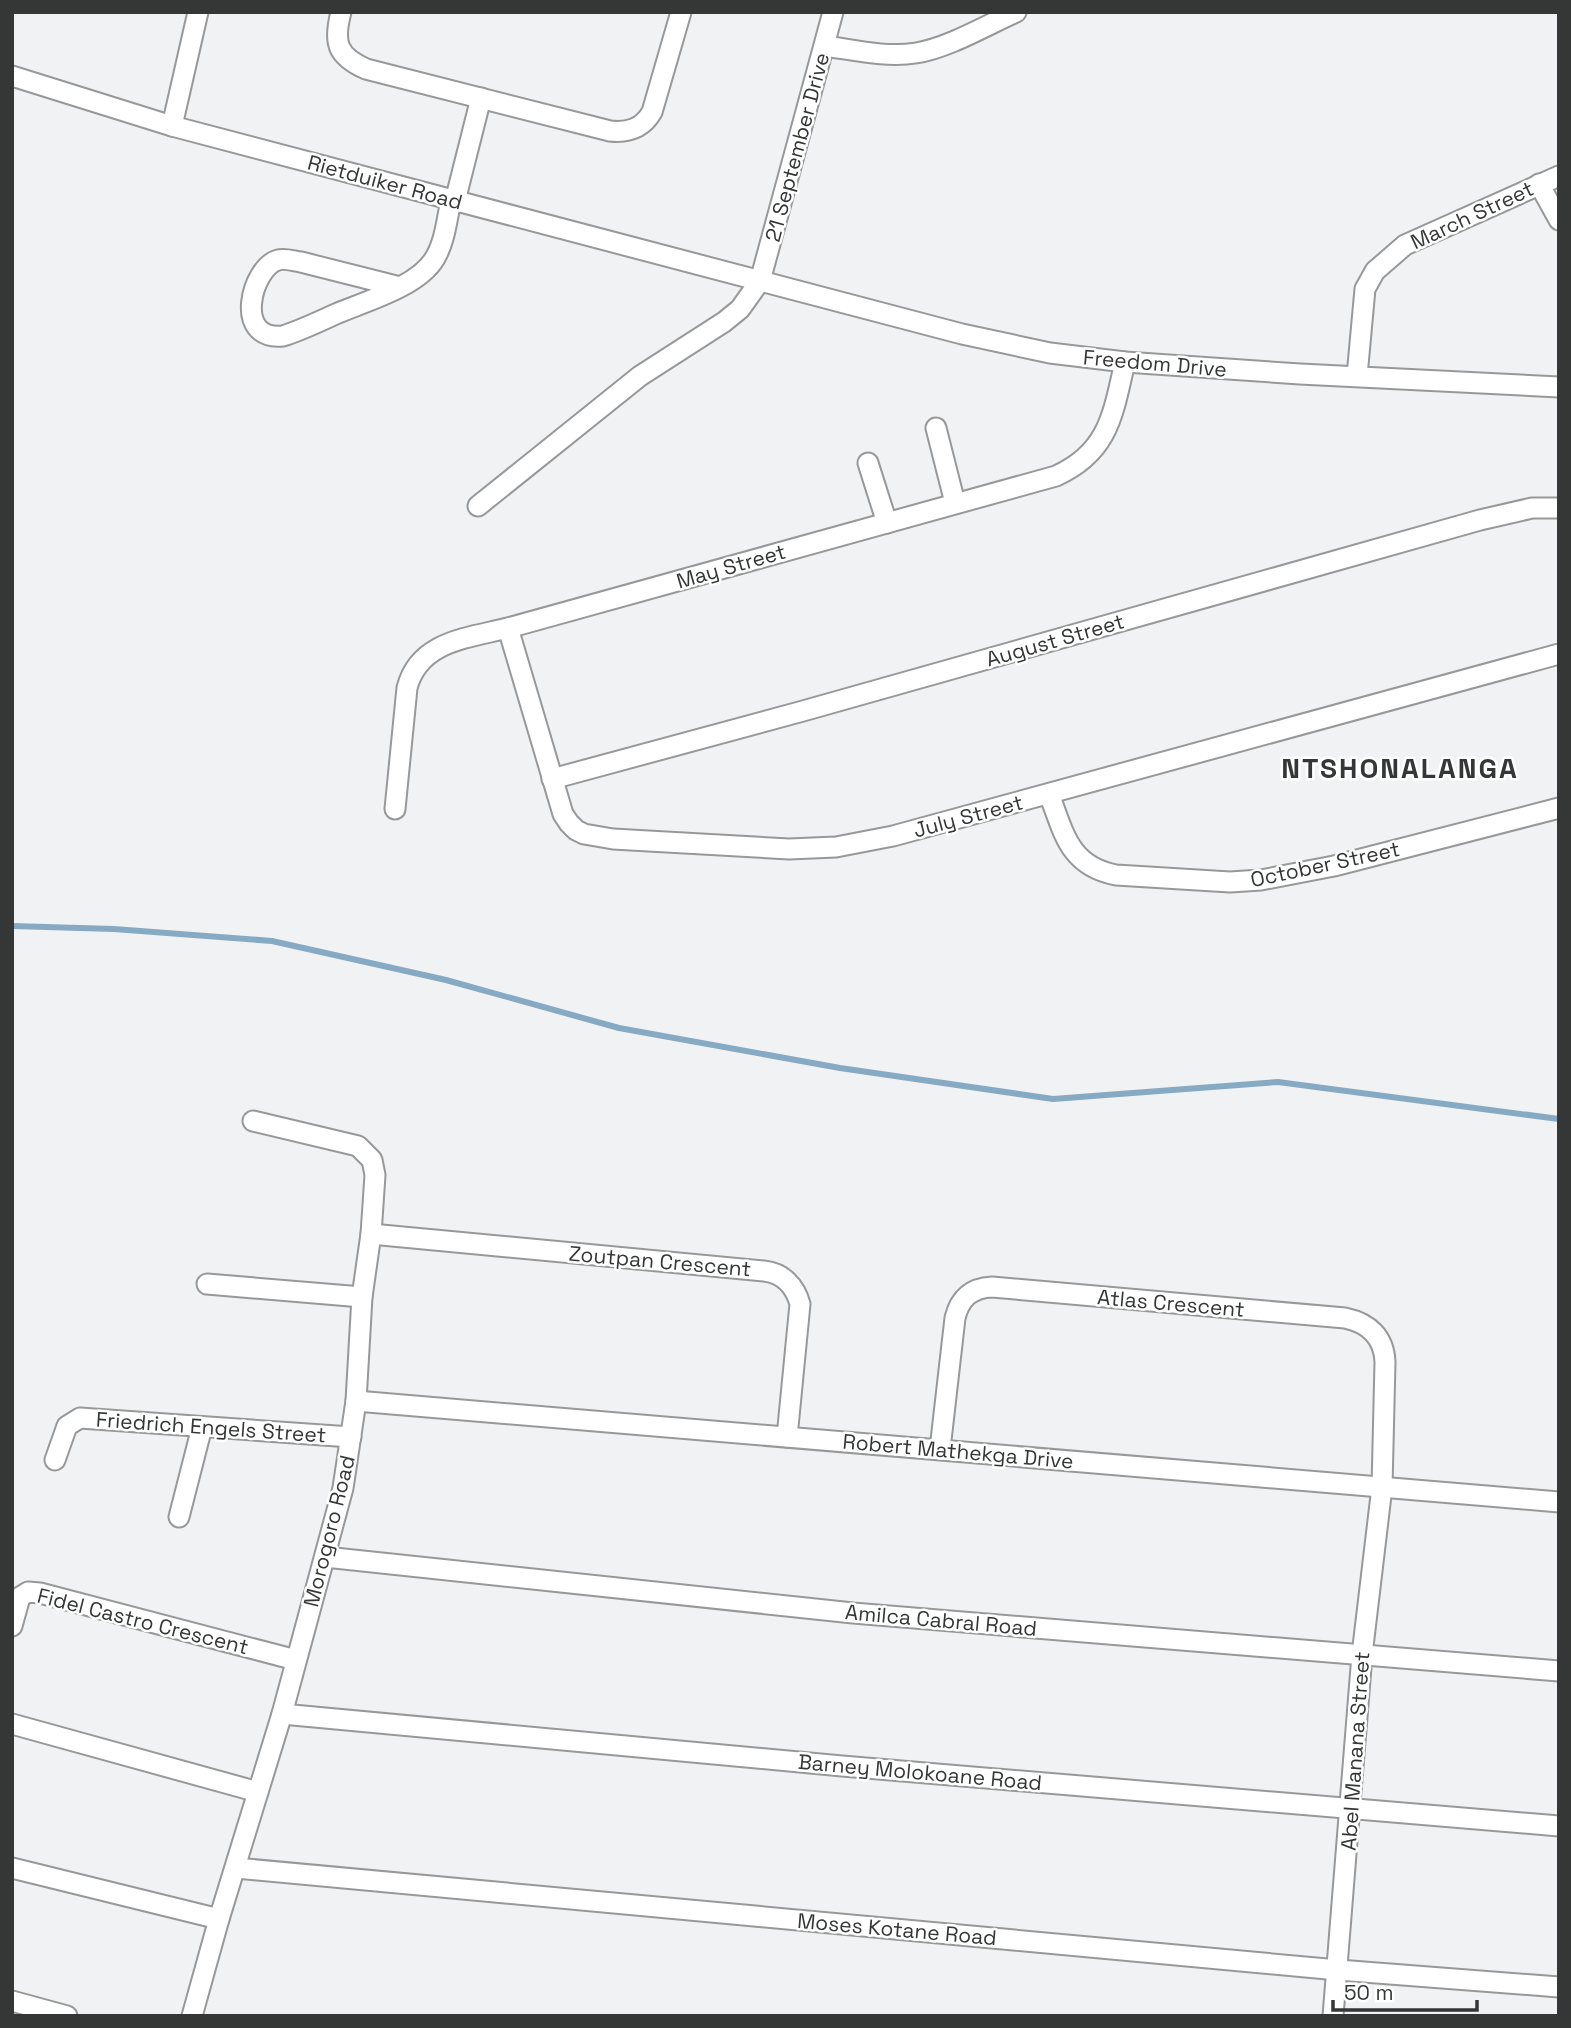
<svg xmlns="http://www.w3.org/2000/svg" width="1571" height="2028" viewBox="0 0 1571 2028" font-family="'Space Grotesk',sans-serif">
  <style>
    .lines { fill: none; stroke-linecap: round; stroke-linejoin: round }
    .stream { stroke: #86aac3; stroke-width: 6 }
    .minor-casing { stroke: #97989a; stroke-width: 23 }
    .minor { stroke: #fff; stroke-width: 19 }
    .labels { text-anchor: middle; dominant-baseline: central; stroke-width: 5; stroke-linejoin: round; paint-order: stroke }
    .street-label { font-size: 21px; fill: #353636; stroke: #fff }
    .district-label { font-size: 28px; font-weight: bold; letter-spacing: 2px; fill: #353636; stroke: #fff }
  </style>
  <rect width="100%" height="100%" fill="#f1f2f4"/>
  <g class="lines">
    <!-- stream -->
    <path class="stream" d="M 12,926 L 114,929 L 272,941 L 446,980 L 619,1028 L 840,1068 L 1053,1099 L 1278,1082 L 1559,1119"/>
    <defs>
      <g id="minor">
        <path d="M 341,12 C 333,43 337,56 366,69 L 610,131 C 628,133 642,129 652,112 L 681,12"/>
        <path d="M 825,46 C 854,50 887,58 916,53 C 948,48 987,25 1016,12"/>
        <path d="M 12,76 L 172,126 L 962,334 L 1050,353 L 1125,362 L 1300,374 L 1559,387"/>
        <path d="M 172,126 L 198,12"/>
        <path d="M 1539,184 L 1559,220"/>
        <path d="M 455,201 L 481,98"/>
        <path d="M 400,287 L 301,262 C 293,261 285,258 278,260 C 252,267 232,341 283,336 C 302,330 320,321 338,313 C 367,301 419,286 435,258 C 445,241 447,219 451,200"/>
        <path d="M 1357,376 L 1365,289 L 1375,271 L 1405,245 L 1559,176"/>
        <path d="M 936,428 L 955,503"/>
        <path d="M 868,463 L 887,523"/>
        <path d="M 478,506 L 640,376 L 724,322 L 740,309 L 760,281 L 833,12"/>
        <path d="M 508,628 L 563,814 L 569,823 L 576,830 L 584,834 L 613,839 L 789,849 L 836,847 L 893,836 L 1559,654"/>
        <path d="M 552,779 L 803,711 L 1480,520 L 1532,508 L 1559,508"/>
        <path d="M 1049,794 C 1064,833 1069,866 1116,875 L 1230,882 L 1261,880 L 1334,866 L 1559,808"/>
        <path d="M 395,809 L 407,688 C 419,641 468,638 508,628 L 1056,476 C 1109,452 1113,414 1125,362"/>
        <path d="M 371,1234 L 764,1271 C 783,1273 795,1286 800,1304 L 787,1437"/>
        <path d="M 207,1284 L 362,1297"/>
        <path d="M 356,1401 L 1559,1502"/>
        <path d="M 940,1449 L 955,1318 C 960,1298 971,1288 992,1287 L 1345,1318 C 1369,1323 1384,1337 1385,1362 L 1382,1487 L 1362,1655 L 1333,2016"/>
        <path d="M 55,1460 L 67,1426 L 80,1418 L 351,1437"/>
        <path d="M 179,1517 L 202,1427"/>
        <path d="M 325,1557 L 853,1613 L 1559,1671"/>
        <path d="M 12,1626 L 20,1597 L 28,1592 L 40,1593 L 296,1660"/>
        <path d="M 282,1714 L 842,1766 L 1559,1826"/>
        <path d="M 12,1724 L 258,1792"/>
        <path d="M 12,1868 L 219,1919"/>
        <path d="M 236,1868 L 1338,1970 L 1559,1987"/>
        <path d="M 12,2001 L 67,2016"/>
        <path d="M 192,2016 L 219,1919 L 282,1714 L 343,1488 L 356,1401 L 362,1297 L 371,1234 L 375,1175 L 372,1160 L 358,1146 L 253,1121"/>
      </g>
    </defs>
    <!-- minor casing -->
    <use href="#minor" class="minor-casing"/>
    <!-- minor -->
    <use href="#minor" class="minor"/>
  </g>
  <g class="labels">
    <!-- street labels -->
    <g class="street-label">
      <text transform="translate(797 147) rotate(-75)">21 September Drive</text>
      <text transform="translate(385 182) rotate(15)">Rietduiker Road</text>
      <text transform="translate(1472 215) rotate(-25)">March Street</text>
      <text transform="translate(1155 363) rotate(5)">Freedom Drive</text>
      <text transform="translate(731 566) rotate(-16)">May Street</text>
      <text transform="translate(1055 640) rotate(-16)">August Street</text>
      <text transform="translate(968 816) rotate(-15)">July Street</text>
      <text transform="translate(1325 864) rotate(-12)">October Street</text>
      <text transform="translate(660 1261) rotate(5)">Zoutpan Crescent</text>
      <text transform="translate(1171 1303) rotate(5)">Atlas Crescent</text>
      <text transform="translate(211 1427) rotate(4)">Friedrich Engels Street</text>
      <text transform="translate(958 1451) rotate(5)">Robert Mathekga Drive</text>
      <text transform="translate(329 1531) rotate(-76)">Morogoro Road</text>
      <text transform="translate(941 1620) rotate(5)">Amilca Cabral Road</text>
      <text transform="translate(143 1621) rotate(14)">Fidel Castro Crescent</text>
      <text transform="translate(1355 1751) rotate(-86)">Abel Manana Street</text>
      <text transform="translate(920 1772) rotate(5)">Barney Molokoane Road</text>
      <text transform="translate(897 1929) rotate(5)">Moses Kotane Road</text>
    </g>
    <!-- district labels -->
    <g class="district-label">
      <text x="1400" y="768">NTSHONALANGA</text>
    </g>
  </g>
  <!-- border -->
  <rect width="1571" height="2028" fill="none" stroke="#353636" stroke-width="28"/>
  <!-- scale -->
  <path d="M1333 2000v10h144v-10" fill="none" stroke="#353636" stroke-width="3.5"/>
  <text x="1344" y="2000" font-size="21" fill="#353636" stroke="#ffffff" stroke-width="5" paint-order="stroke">50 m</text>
</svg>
